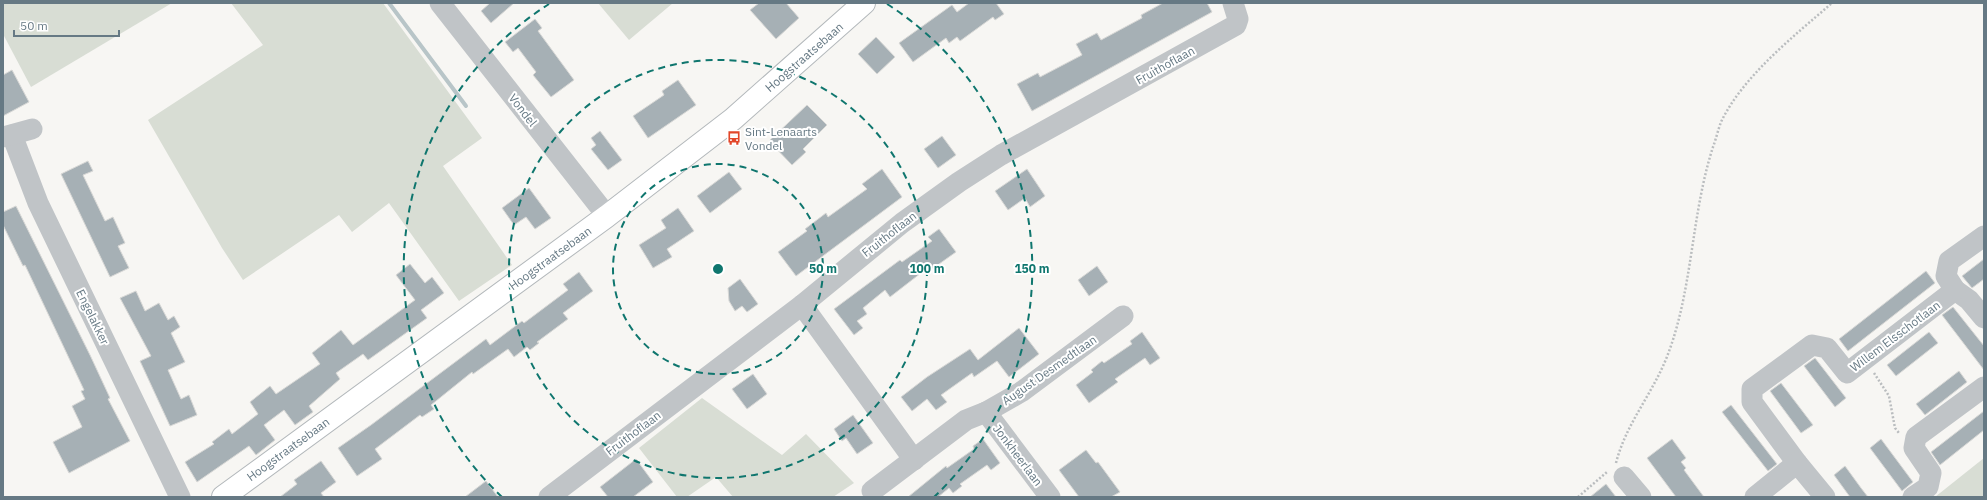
<svg xmlns="http://www.w3.org/2000/svg" width="1987" height="500" viewBox="0 0 1987 500" font-family="'IBM Plex Sans',sans-serif">
  <style>
    .green { fill: #d8ddd4 }
    .lines { fill: none; stroke-linecap: round; stroke-linejoin: round }
    .stream { stroke: #b8c5c8; stroke-width: 4 }
    .building { fill: #a6b0b5; stroke: #d8d8d6 }
    .major-casing { stroke: #b3b8bb; stroke-width: 24 }
    .path { stroke: #babdbf; stroke-width: 2.5; stroke-dasharray: 2 2; stroke-linecap: butt }
    .minor { stroke: #c0c4c7; stroke-width: 21 }
    .major { stroke: #fff; stroke-width: 22 }
    .ring { fill: none; stroke: #0f766e; stroke-width: 2; stroke-dasharray: 7 5 }
    .labels { text-anchor: middle; dominant-baseline: central; stroke-width: 4; stroke-linejoin: round; paint-order: stroke }
    .street-label { font-size: 12px; fill: #667984; stroke: #fff }
    .poi-label { font-size: 12px; fill: #667984; stroke: #fff; text-anchor: start }
    .centre { fill: #0f766e; stroke: #fff; stroke-width: 2 }
    .ring-label { font-size: 12px; text-anchor: middle; font-weight: bold; fill: #0f766e; stroke: #fff; stroke-width: 4; stroke-linejoin: round; paint-order: stroke }
  </style>
  <rect width="100%" height="100%" fill="#f7f6f3"/>
  <!-- green -->
  <g class="green">
    <path d="M 3,3 L 172,3 L 31,87 L 3,34 Z"/>
    <path d="M 231,3 L 383,3 L 482,138 L 443,166 L 512,265 L 459,301 L 389,203 L 352,232 L 339,215 L 243,280 L 222,248 L 148,120 L 263,45 Z"/>
    <path d="M 598,3 L 673,3 L 629,40 Z"/>
    <path d="M 702,398 L 782,455 L 806,434 L 854,483 L 833,497 L 733,497 L 716,477 L 687,497 L 677,497 L 639,448 Z"/>
    <path d="M 1984,458 L 1984,497 L 1935,497 Z"/>
  </g>
  <g class="lines">
    <!-- stream -->
    <path class="stream" d="M 389,3 L 466,106"/>
  </g>
  <!-- building -->
  <g class="building">
    <path d="M 490,3 L 514,3 L 491,23 L 481,11 Z"/>
    <path d="M 759,3 L 786,3 L 799,18 L 776,39 L 750,10 Z"/>
    <path d="M 969,3 L 996,3 L 1004,14 L 995,20 L 993,17 L 960,41 L 957,37 L 949,43 L 946,38 L 913,62 L 899,43 L 952,5 L 957,12 Z"/>
    <path d="M 1163,3 L 1207,3 L 1212,12 L 1032,111 L 1017,84 L 1038,73 L 1040,77 L 1082,55 L 1076,44 L 1097,33 L 1101,40 L 1142,18 L 1141,15 Z"/>
    <path d="M 535,19 L 542,28 L 538,31 L 574,80 L 551,97 L 533,75 L 536,72 L 518,48 L 513,52 L 505,42 Z"/>
    <path d="M 876,37 L 895,57 L 877,74 L 858,54 Z"/>
    <path d="M 12,70 L 29,102 L 3,116 L 3,75 Z"/>
    <path d="M 678,80 L 696,105 L 648,138 L 633,116 L 664,95 L 662,91 Z"/>
    <path d="M 807,105 L 827,125 L 803,149 L 806,152 L 792,165 L 769,141 Z"/>
    <path d="M 600,131 L 622,160 L 608,170 L 591,149 L 596,145 L 591,138 Z"/>
    <path d="M 942,136 L 956,155 L 938,168 L 924,149 Z"/>
    <path d="M 88,161 L 93,171 L 83,175 L 105,221 L 113,217 L 125,243 L 118,246 L 129,268 L 110,277 L 61,174 Z"/>
    <path d="M 882,169 L 902,197 L 796,276 L 778,252 L 807,231 L 805,229 L 826,213 L 828,217 L 867,189 L 862,184 Z"/>
    <path d="M 1027,169 L 1045,196 L 1030,207 L 1025,198 L 1008,210 L 995,191 Z"/>
    <path d="M 729,172 L 742,189 L 710,213 L 697,196 Z"/>
    <path d="M 529,188 L 551,218 L 535,229 L 526,217 L 514,225 L 502,208 Z"/>
    <path d="M 16,206 L 90,355 L 110,398 L 108,399 L 130,441 L 69,473 L 53,442 L 82,427 L 72,406 L 85,399 L 81,391 L 84,390 L 25,265 L 23,266 L 3,225 L 3,212 Z"/>
    <path d="M 678,208 L 694,231 L 667,249 L 672,257 L 653,268 L 639,245 L 666,228 L 661,220 Z"/>
    <path d="M 939,229 L 956,252 L 932,269 L 930,266 L 890,297 L 885,290 L 863,308 L 867,314 L 857,321 L 863,328 L 854,335 L 834,309 L 900,260 L 902,262 L 932,241 L 928,237 Z"/>
    <path d="M 1984,259 L 1984,279 L 1972,288 L 1962,276 Z"/>
    <path d="M 410,264 L 425,283 L 432,277 L 444,293 L 421,310 L 427,318 L 368,360 L 363,354 L 336,373 L 340,379 L 309,406 L 313,412 L 295,425 L 284,410 L 264,425 L 275,440 L 256,455 L 249,446 L 197,482 L 185,462 L 214,444 L 212,442 L 229,429 L 232,434 L 258,414 L 250,402 L 270,386 L 276,394 L 320,364 L 312,353 L 341,330 L 353,345 L 415,300 L 396,275 Z"/>
    <path d="M 1097,266 L 1108,282 L 1089,296 L 1078,280 Z"/>
    <path d="M 1926,271 L 1935,283 L 1848,351 L 1839,339 Z"/>
    <path d="M 579,272 L 593,291 L 563,313 L 568,319 L 537,342 L 539,343 L 530,350 L 527,347 L 514,357 L 508,349 L 473,374 L 472,372 L 431,405 L 434,409 L 422,417 L 420,415 L 375,449 L 382,459 L 357,476 L 338,448 L 371,425 L 486,339 L 490,345 L 522,321 L 524,323 L 568,290 L 563,284 Z"/>
    <path d="M 740,279 L 758,304 L 747,312 L 742,306 L 735,311 L 729,301 L 728,288 Z"/>
    <path d="M 136,291 L 145,311 L 159,303 L 168,320 L 174,316 L 180,327 L 171,333 L 185,362 L 168,370 L 181,399 L 189,395 L 197,415 L 170,426 L 140,361 L 151,356 L 120,298 Z"/>
    <path d="M 1953,307 L 1984,346 L 1984,370 L 1942,315 Z"/>
    <path d="M 1019,328 L 1039,354 L 1009,377 L 997,361 L 974,377 L 972,373 L 941,395 L 947,402 L 936,410 L 927,399 L 912,411 L 901,397 L 927,377 L 970,349 L 978,360 Z"/>
    <path d="M 1142,332 L 1160,358 L 1150,365 L 1145,358 L 1115,379 L 1118,382 L 1089,403 L 1076,385 L 1093,372 L 1091,370 L 1102,361 L 1104,363 L 1132,344 L 1130,341 Z"/>
    <path d="M 1929,332 L 1938,343 L 1896,376 L 1887,365 Z"/>
    <path d="M 1815,358 L 1846,398 L 1835,407 L 1804,366 Z"/>
    <path d="M 1959,371 L 1967,382 L 1925,415 L 1916,404 Z"/>
    <path d="M 753,374 L 767,394 L 747,409 L 732,389 Z"/>
    <path d="M 1781,383 L 1813,425 L 1801,433 L 1770,391 Z"/>
    <path d="M 1731,405 L 1777,464 L 1768,471 L 1722,412 Z"/>
    <path d="M 1984,411 L 1984,430 L 1940,465 L 1931,452 Z"/>
    <path d="M 853,415 L 873,443 L 857,454 L 846,438 L 842,441 L 834,429 Z"/>
    <path d="M 983,439 L 1000,463 L 991,470 L 987,465 L 960,484 L 962,486 L 953,493 L 949,488 L 938,497 L 908,497 L 946,466 L 947,468 L 974,449 L 973,446 Z"/>
    <path d="M 1672,439 L 1686,458 L 1681,462 L 1686,468 L 1684,470 L 1704,497 L 1676,497 L 1647,458 Z"/>
    <path d="M 1881,439 L 1913,482 L 1902,491 L 1870,448 Z"/>
    <path d="M 1086,450 L 1096,463 L 1098,462 L 1120,492 L 1111,497 L 1079,497 L 1059,470 Z"/>
    <path d="M 636,459 L 653,482 L 633,497 L 608,497 L 600,487 Z"/>
    <path d="M 321,461 L 336,482 L 321,493 L 324,497 L 280,497 L 297,484 L 294,480 Z"/>
    <path d="M 1845,466 L 1861,488 L 1868,497 L 1850,497 L 1834,475 Z"/>
    <path d="M 486,481 L 498,497 L 465,497 Z"/>
    <path d="M 1606,484 L 1616,497 L 1590,497 Z"/>
  </g>
  <g class="lines">
    <defs>
      <path id="major" d="M 223,497 L 607,216 L 733,119 L 864,3"/>
    </defs>
    <!-- major casing -->
    <use href="#major" class="major-casing"/>
    <!-- path -->
    <g class="path">
      <path d="M 1874,373 L 1889,396 L 1895,428 L 1899,433"/>
      <path d="M 1616,463 C 1626,423 1654,392 1668,354 C 1693,288 1691,215 1713,147 C 1716,139 1718,130 1721,122 C 1743,76 1794,36 1832,3"/>
      <path d="M 1578,497 L 1607,472"/>
    </g>
    <!-- minor -->
    <g class="minor">
      <path d="M 440,3 L 607,216"/>
      <path d="M 12,135 L 38,203 L 180,497"/>
      <path d="M 3,137 L 32,129"/>
      <path d="M 1955,290 L 1969,300 L 1984,318"/>
      <path d="M 802,305 L 914,460"/>
      <path d="M 986,412 L 1050,497"/>
      <path d="M 1797,463 L 1752,402 L 1752,389 L 1812,345 L 1827,348 L 1847,373 L 1955,290 L 1946,276 L 1949,261 L 1984,236"/>
      <path d="M 1624,477 L 1641,497"/>
      <path d="M 872,491 L 966,420 L 986,412 L 1021,392 L 1123,316"/>
      <path d="M 549,497 L 802,305 L 902,223 L 959,182 L 1001,155 L 1236,25 L 1238,19 L 1233,3"/>
      <path d="M 1755,497 L 1797,463 L 1825,497"/>
      <path d="M 1913,497 L 1928,487 L 1931,473 L 1914,448 L 1916,437 L 1984,387"/>
    </g>
    <!-- major -->
    <use href="#major" class="major"/>
  </g>
  <!-- distance rings -->
  <g class="ring">
    <circle cx="718" cy="269" r="105"/>
    <circle cx="718" cy="269" r="209"/>
    <path d="M502 497A314 314 0 0 1 549 4M887 4A314 314 0 0 1 934 497"/>
  </g>
  <!-- icons -->
  <defs>
    <symbol id="bus-bare" viewBox="-9 -9 18 18"><path d="M-5-6H5V4H4V6H2V4H-2V6H-4V4H-5ZM-3.5-4V0h7V-4ZM-3.5 1.2v1.5H-2V1.2ZM2 1.2v1.5H3.5V1.2Z" fill="#e24628" stroke="#fff" stroke-width="2.5" paint-order="stroke"/></symbol>
  </defs>
  <g fill-rule="evenodd">
    <use href="#bus-bare" x="724" y="128" width="20" height="20"/>
  </g>
  <g class="labels">
    <!-- street labels -->
    <g class="street-label">
      <text transform="translate(804 57) rotate(-41)">Hoogstraatsebaan</text>
      <text transform="translate(1165 65) rotate(-29)">Fruithoflaan</text>
      <text transform="translate(523 110) rotate(52)">Vondel</text>
      <text transform="translate(889 234) rotate(-38)">Fruithoflaan</text>
      <text transform="translate(550 258) rotate(-36)">Hoogstraatsebaan</text>
      <text transform="translate(93 317) rotate(64)">Engelakker</text>
      <text transform="translate(1895 336) rotate(-37)">Willem Elsschotlaan</text>
      <text transform="translate(1049 370) rotate(-35)">August Desmedtlaan</text>
      <text transform="translate(633 433) rotate(-37)">Fruithoflaan</text>
      <text transform="translate(288 449) rotate(-36)">Hoogstraatsebaan</text>
      <text transform="translate(1018 455) rotate(53)">Jonkheerlaan</text>
    </g>
    <!-- poi labels -->
    <g class="poi-label">
      <text x="745" y="131">Sint-Lenaarts<tspan x="745" dy="14">Vondel</tspan></text>
    </g>
  </g>
  <circle cx="718" cy="269" r="6" class="centre"/>
  <g class="ring-label">
    <text x="823" y="273">50 m</text>
    <text x="927" y="273">100 m</text>
    <text x="1032" y="273">150 m</text>
  </g>
  <!-- border -->
  <rect width="1987" height="500" fill="none" stroke="#667984" stroke-width="8"/>
  <!-- scale -->
  <path d="M14 30v6h105v-6" fill="none" stroke="#667984" stroke-width="2"/>
  <text x="20" y="30" font-size="12" fill="#667984" stroke="#ffffff" stroke-width="3" paint-order="stroke">50 m</text>
</svg>
